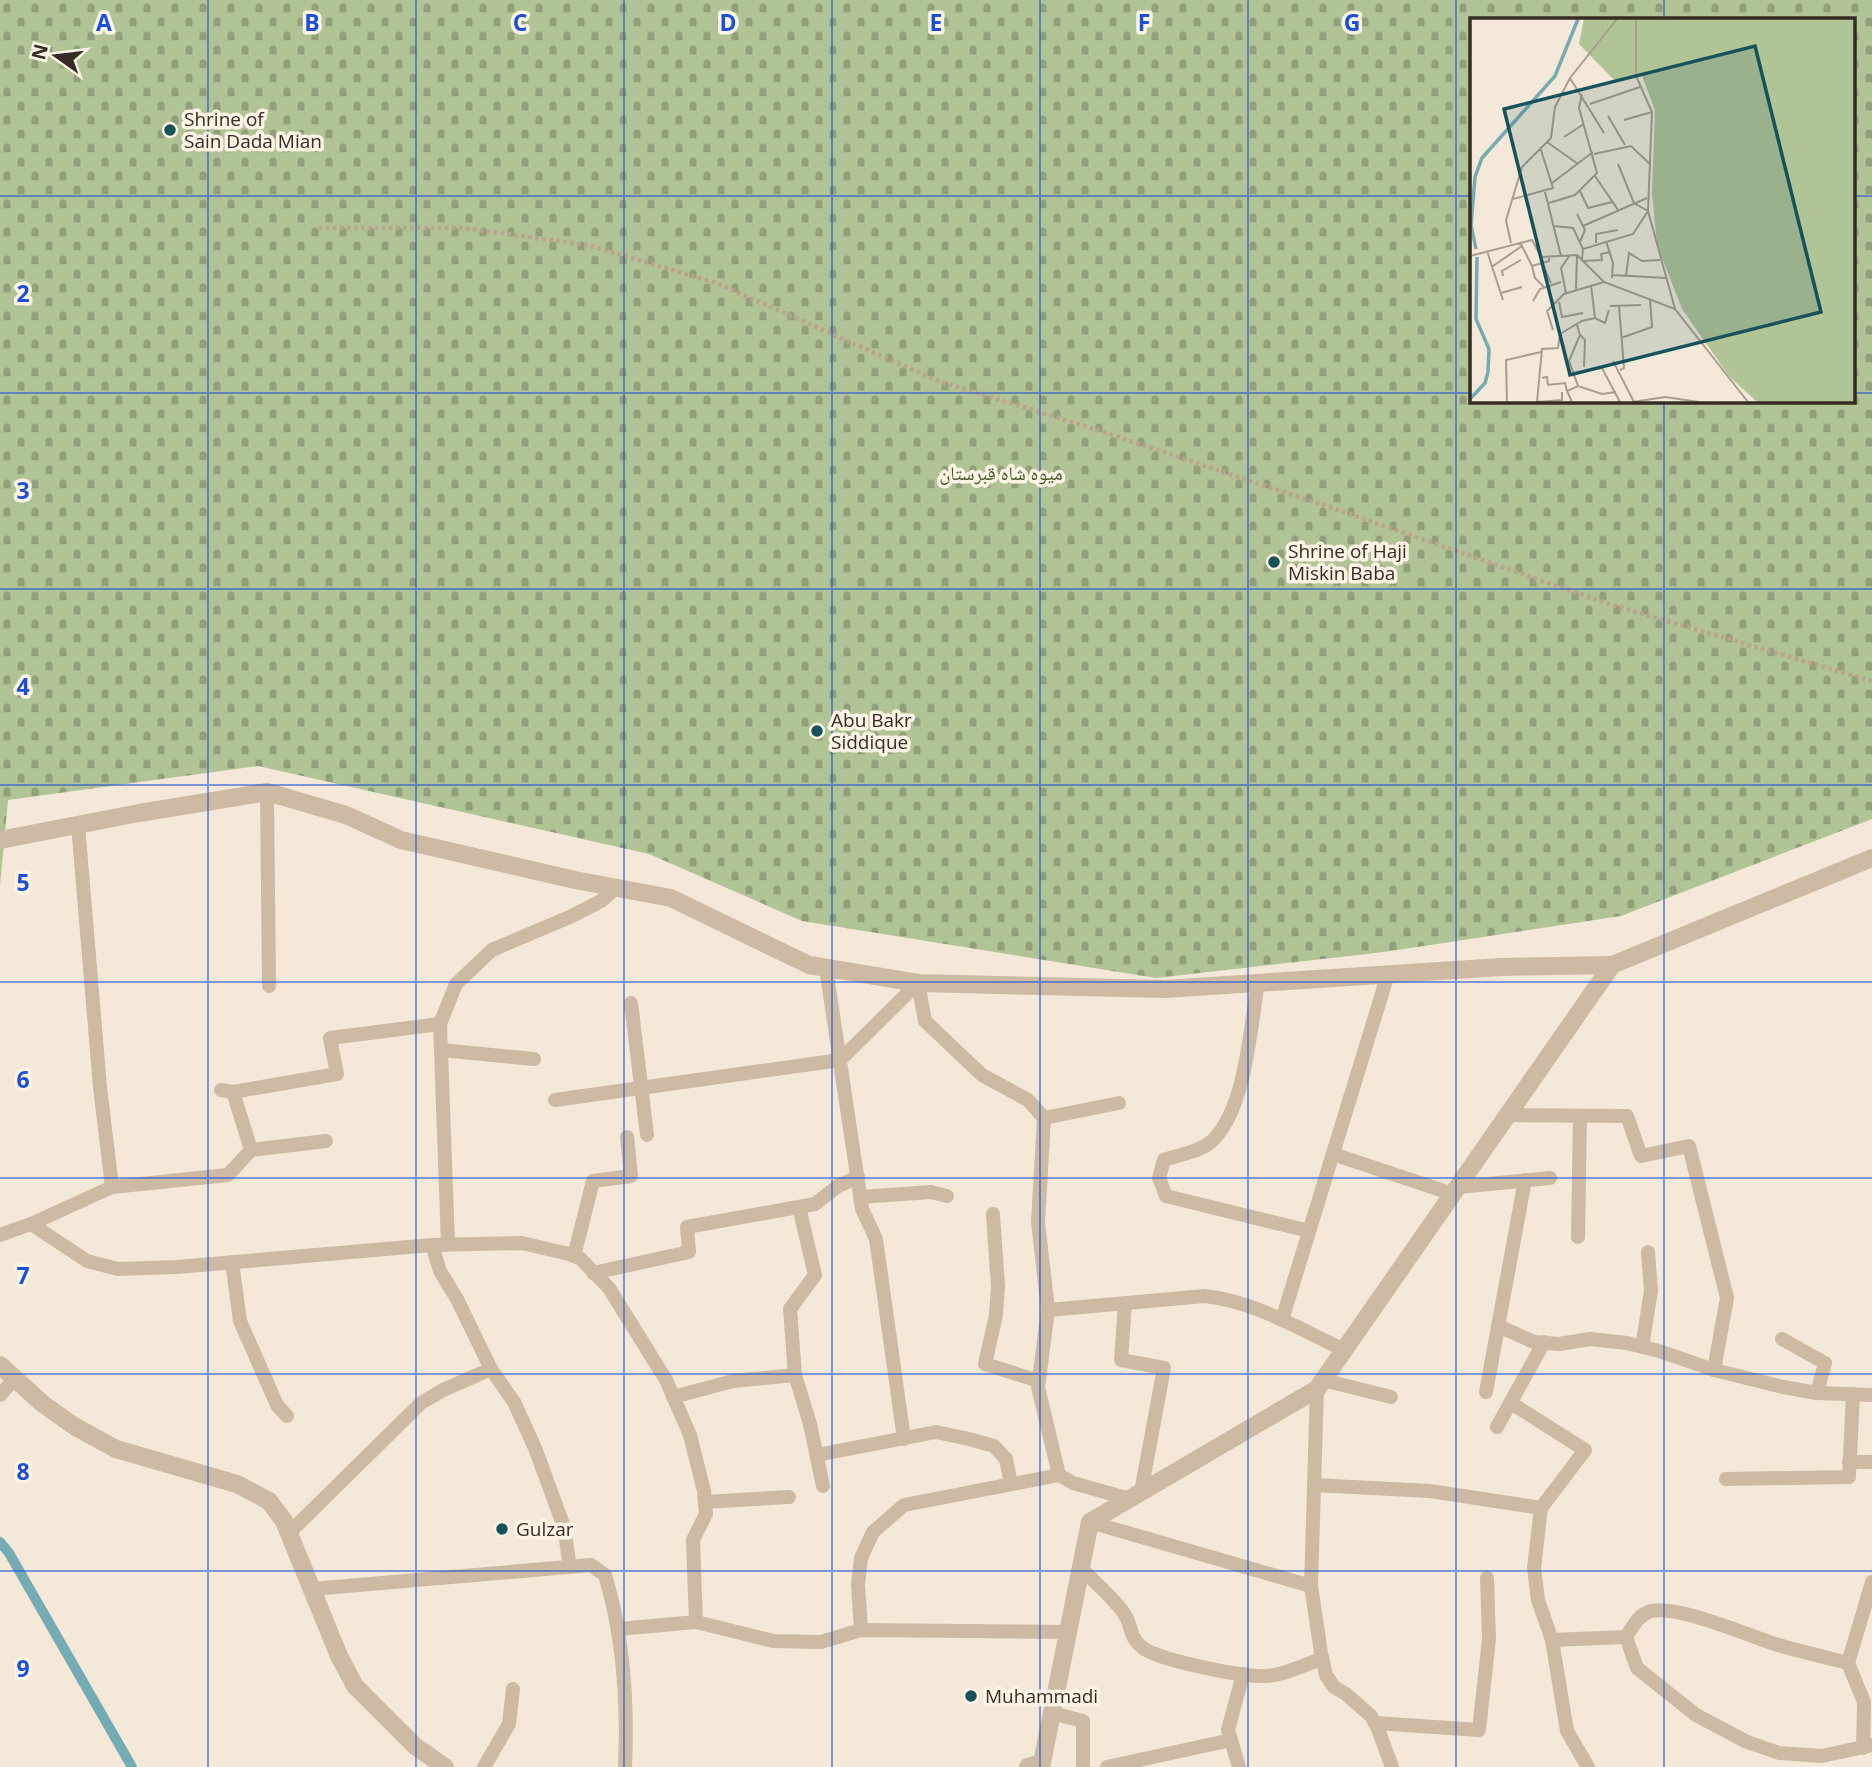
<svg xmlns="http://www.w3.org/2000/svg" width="1872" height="1767" viewBox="0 0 1872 1767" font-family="'Open Sans','Noto Naskh Arabic',sans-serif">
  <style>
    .cemetery { fill: url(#cemetery-stones); fill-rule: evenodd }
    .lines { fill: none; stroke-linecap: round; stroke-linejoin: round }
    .stream { stroke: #74abb4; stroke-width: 10 }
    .path { stroke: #b9a48d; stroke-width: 4.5; stroke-dasharray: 3.5 3.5; stroke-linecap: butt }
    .lane { stroke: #cdbaa2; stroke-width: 14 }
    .street { stroke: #cdbaa2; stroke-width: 18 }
    .grid { fill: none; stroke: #1d4ed8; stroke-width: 2; stroke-opacity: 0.55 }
    .poi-dot { fill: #17525c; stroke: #fbf3e4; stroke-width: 2.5 }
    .labels { text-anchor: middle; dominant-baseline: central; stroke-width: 7; stroke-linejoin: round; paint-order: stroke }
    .poi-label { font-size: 19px; fill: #372c25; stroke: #fbf3e4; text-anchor: start }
    .park-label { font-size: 19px; fill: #415827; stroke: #fbf3e4 }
    .inset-river { fill: none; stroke: #74abb4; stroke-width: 3.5 }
    .inset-road { fill: none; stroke: #a89d90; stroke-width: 2 }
    .view { fill: #17525c; fill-opacity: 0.15; stroke: #17525c; stroke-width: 3.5 }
    .inset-edge { fill: none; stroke: #372c25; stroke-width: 3.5 }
    .grid-label { font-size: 23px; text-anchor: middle; font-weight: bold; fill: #1d4ed8; stroke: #fbf3e4; stroke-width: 7; stroke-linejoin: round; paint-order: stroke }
  </style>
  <defs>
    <pattern id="cemetery-stones" width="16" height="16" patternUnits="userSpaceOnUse" patternTransform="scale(1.75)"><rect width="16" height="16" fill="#b1c496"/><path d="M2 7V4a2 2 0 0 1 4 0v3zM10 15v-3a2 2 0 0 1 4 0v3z" fill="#919f7a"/></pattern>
  </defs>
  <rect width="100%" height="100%" fill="#f4e9d8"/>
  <!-- cemetery -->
  <path class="cemetery" d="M 0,0 L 1872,0 L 1872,819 L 1621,916 L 1384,952 L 1156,978 L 802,921 L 649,854 L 258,766 L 8,800 L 0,885 ZM 1471,19 L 1853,19 L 1853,401 L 1471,401 Z"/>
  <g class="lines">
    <!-- stream -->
    <path class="stream" d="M 0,1542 L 9,1553 L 132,1767"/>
    <!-- path -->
    <path class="path" d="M 319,228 L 463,228 L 588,245 L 716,283 L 938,381 L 1085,426 L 1344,512 L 1609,604 L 1872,681"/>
    <!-- lane -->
    <g class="lane">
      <path d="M 267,792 L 269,986"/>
      <path d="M 78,825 L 100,1087 L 112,1187"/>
      <path d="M 826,968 L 862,1209 L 876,1239 L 904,1439"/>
      <path d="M 918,983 L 925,1021 L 982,1075 L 1028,1100 L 1044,1118 L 1038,1222 L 1048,1310 L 1038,1387 L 1059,1475"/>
      <path d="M 1258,983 C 1250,1028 1246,1106 1214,1139 C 1203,1151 1179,1155 1164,1160 L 1159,1178 L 1166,1196 L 1309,1231"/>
      <path d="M 631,1003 L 647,1135"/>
      <path d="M 441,1050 L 534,1059"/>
      <path d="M 221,1090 L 233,1092 L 337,1074 L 330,1038 L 440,1024"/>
      <path d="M 233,1092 L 251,1150"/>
      <path d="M 555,1100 L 840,1060 L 918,983"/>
      <path d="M 1508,1115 L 1627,1116 L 1641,1156 L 1689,1146 L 1727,1298 L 1714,1370"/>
      <path d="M 1044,1118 L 1119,1103"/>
      <path d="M 1333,1154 L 1453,1194"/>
      <path d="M 1458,1187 L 1550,1178"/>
      <path d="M 860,1197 L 931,1192 L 947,1196"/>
      <path d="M 993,1214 L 998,1286 L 996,1315 L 985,1364 L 1039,1381"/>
      <path d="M 31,1224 L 87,1261 L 118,1269 L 177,1267 L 432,1245 L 522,1243 L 569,1254 L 581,1259 L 609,1288 L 666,1380 L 690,1435 L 704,1491 L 706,1514 L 693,1540 L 696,1622"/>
      <path d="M 0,1235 L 31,1224 L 112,1187 L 228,1175 L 251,1150 L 326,1141"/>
      <path d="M 1578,1237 L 1580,1116"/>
      <path d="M 448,1244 L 440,1024 L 456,984 L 492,950 L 572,916 L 601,901 L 616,888"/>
      <path d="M 432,1245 L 440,1271 L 457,1299 L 491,1369 L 514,1402 L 535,1448 L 564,1527 L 570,1567"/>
      <path d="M 574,1256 L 593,1181 L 631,1176 L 627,1137"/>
      <path d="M 232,1262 L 240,1321 L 277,1405 L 287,1416"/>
      <path d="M 593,1273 L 689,1252 L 687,1227 L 815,1204 L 838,1186 L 858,1177"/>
      <path d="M 1125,1303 L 1121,1360 L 1164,1368 L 1141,1492"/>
      <path d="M 1048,1310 L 1205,1296 C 1254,1301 1300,1329 1344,1350"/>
      <path d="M 1282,1320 L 1388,974"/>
      <path d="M 1498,1326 L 1534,1342 L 1559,1344 L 1590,1339 L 1627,1343 L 1659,1351 L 1714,1370 L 1783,1387 L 1817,1393 L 1872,1395"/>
      <path d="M 1782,1339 L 1825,1363 L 1817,1393"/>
      <path d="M 1642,1347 L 1651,1291 L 1648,1252"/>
      <path d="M 795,1375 L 810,1424 L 823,1486"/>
      <path d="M 1323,1380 L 1391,1397"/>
      <path d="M 1317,1389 L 1311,1586 L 1321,1653 L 1326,1675 L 1334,1687 L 1346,1694 L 1371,1716 L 1378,1729 L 1392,1767"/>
      <path d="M 1486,1392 L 1525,1180"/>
      <path d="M 0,1395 L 15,1378"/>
      <path d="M 673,1397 L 733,1381 L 795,1375 L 790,1309 L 815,1275 L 799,1207"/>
      <path d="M 1511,1403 L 1585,1450 L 1541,1508 L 1534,1568 L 1538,1600 L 1552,1640 L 1567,1731 L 1588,1767"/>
      <path d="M 1497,1427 L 1544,1342"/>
      <path d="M 817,1455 L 936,1432 L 969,1439 L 994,1446 L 1006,1459 L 1011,1484"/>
      <path d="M 1849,1462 L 1872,1462"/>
      <path d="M 1726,1479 L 1849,1477 L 1853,1394"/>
      <path d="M 1314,1485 L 1430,1491 L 1541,1508"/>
      <path d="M 705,1502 L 789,1497"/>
      <path d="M 1090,1522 L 1311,1586"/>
      <path d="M 289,1533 L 421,1403 L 443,1390 L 491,1369"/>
      <path d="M 1081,1568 C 1094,1582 1115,1599 1125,1615 C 1132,1626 1129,1637 1142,1647 C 1156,1660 1240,1676 1261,1676 C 1281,1677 1302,1665 1322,1659"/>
      <path d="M 312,1589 L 591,1565 L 605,1575 C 624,1638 628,1701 625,1767"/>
      <path d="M 619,1629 L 696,1622 L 773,1641 L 821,1642 L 861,1630 L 1068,1632"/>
      <path d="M 861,1630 L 858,1585 L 861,1558 L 873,1532 L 904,1505 L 1059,1475 L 1073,1483 L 1130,1499"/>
      <path d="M 1626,1637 C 1633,1626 1638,1615 1651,1611 C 1679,1605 1747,1635 1775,1644 C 1799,1651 1824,1657 1848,1663"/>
      <path d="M 1552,1640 L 1626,1637 L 1637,1668 L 1696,1715 L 1747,1742 L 1779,1753 L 1822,1756 L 1872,1745"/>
      <path d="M 1052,1713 L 1083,1721 L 1083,1767"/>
      <path d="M 1375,1723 L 1479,1730 L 1489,1639 L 1487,1578"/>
      <path d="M 1863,1748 L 1864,1702 L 1848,1663 L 1872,1582"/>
      <path d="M 484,1767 L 509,1724 L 513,1689"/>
      <path d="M 1107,1767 L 1231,1740"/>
      <path d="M 1239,1767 L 1228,1730 L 1243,1674"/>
    </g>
    <!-- street -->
    <g class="street">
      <path d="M 0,840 L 139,813 L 267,792 L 346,815 L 401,840 L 575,880 L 671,898 L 809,965 L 918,983 L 1165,989 L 1501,967 L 1612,965"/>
      <path d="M 0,1365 L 43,1404 L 74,1426 L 116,1449 L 237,1484 L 269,1501 L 284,1521 L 339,1656 L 355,1686 L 415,1746 L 445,1767"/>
      <path d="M 1028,1767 L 1042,1763 L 1090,1522 L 1317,1389 L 1612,965 L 1872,858"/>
    </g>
  </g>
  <!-- grid -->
  <path class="grid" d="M 208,0 L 208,1767M 416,0 L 416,1767M 624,0 L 624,1767M 832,0 L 832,1767M 1040,0 L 1040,1767M 1248,0 L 1248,1767M 1456,0 L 1456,1767M 1664,0 L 1664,19M 0,196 L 1471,196M 1853,196 L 1872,196M 0,393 L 1471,393M 1853,393 L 1872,393M 1664,401 L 1664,1767M 0,589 L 1872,589M 0,785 L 1872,785M 0,982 L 1872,982M 0,1178 L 1872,1178M 0,1374 L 1872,1374M 0,1571 L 1872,1571"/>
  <!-- markers -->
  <g class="poi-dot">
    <circle cx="170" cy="130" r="7"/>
    <circle cx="1274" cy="562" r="7"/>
    <circle cx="817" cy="731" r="7"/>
    <circle cx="502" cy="1529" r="7"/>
    <circle cx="971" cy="1696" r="7"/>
  </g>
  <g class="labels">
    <!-- poi labels -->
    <g class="poi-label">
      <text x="184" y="119">Shrine of<tspan x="184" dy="22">Sain Dada Mian</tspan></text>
      <text x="1288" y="551">Shrine of Haji<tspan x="1288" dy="22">Miskin Baba</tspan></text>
      <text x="831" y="720">Abu Bakr<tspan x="831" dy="22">Siddique</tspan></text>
      <text x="516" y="1529">Gulzar</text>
      <text x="985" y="1696">Muhammadi</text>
    </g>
    <!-- park labels -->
    <g class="park-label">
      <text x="1001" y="473">میوہ شاہ قبرستان</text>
    </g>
  </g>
  <!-- overview -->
  <g transform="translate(1470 18)">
    <rect width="385" height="385" fill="#f4e9d8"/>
    <path d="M 114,1 L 385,1 L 385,384 L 287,384 L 259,358 L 212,291 L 187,227 L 182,175 L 185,92 L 172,58 L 144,62 L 109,26 Z" fill="#b1c496"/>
    <path class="inset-river" d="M 6,231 L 1,207 L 5,159 L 12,140 L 85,58 L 108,1M 0,381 L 15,365 L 18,354 L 19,331 L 6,301 L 7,239"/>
    <path class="inset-road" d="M 166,1 L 166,58 L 182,94 L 178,193 L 205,291M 100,60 L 134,115M 120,86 L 170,69M 138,98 L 155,127M 154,102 L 182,94M 94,119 L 114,106M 77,124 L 108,146M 124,136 L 161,128 L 181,147M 125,158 L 148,192M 82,165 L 123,134M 110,173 L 118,190 L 142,184M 75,174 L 91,238M 43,181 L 83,170 L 70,129M 79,185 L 105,177 L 127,155 L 109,90 L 112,76M 107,196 L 115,212 L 110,224M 84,208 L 103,210 L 113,231 L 112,242M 113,208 L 177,180M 136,223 L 143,245 L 142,260M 50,224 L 62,248 L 79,243 L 79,238M 41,225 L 36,202 L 52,149 L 81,120 L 85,89 L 100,60 L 147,1M 126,225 L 126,216 L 148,212M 113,231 L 163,216 L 178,193 L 164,185 L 148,146M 17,233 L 33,282M 0,238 L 62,222 L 71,239 L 107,237 L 134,264 L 205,291 L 278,384M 113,243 L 132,242 L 131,236 L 140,234M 72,245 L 81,265M 23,248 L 52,228M 62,248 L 65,260 L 74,269M 143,257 L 196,260M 33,258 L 32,253 L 51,242M 156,258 L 159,235 L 172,243 L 190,242M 121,267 L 125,300M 106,271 L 107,237M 31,275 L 52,269M 96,275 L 91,250 L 100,237M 63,283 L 70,271 L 91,264M 89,284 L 92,299 L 113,295M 140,288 L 171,287M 149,288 L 154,350 L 150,352M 107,307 L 110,317 L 99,343 L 108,368M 83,312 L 77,293 L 94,276 L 134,264M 110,317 L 115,322 L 114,349M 151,320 L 182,309 L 180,282M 143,343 L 164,384M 103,355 L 132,350 L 150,384M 72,360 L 77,359 L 78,367 L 95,365 L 97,373M 37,384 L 36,342 L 71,334M 67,384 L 72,331 L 88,330 L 90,316 L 112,303 L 125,300 L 135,305 L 139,292M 67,384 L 92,382 L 92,374M 102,384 L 97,373 L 108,368 L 132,376 L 146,374M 163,384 L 195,379 L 229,384"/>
    <path class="view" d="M 285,28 L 351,294 L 100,357 L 34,91 Z"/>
    <rect width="385" height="385" class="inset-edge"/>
  </g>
  <g class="grid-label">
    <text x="104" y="31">A</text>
    <text x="312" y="31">B</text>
    <text x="520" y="31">C</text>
    <text x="728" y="31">D</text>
    <text x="936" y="31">E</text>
    <text x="1144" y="31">F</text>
    <text x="1352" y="31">G</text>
    <text x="23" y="302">2</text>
    <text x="23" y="499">3</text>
    <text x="23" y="695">4</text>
    <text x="23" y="891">5</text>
    <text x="23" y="1088">6</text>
    <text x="23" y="1284">7</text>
    <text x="23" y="1480">8</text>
    <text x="23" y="1677">9</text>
  </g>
  <!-- north arrow -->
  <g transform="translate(56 56) rotate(284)" stroke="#fbf3e4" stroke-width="5" paint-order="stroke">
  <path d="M0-5L12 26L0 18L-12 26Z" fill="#372c25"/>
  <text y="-10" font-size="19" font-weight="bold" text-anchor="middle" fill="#372c25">N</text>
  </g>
</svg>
